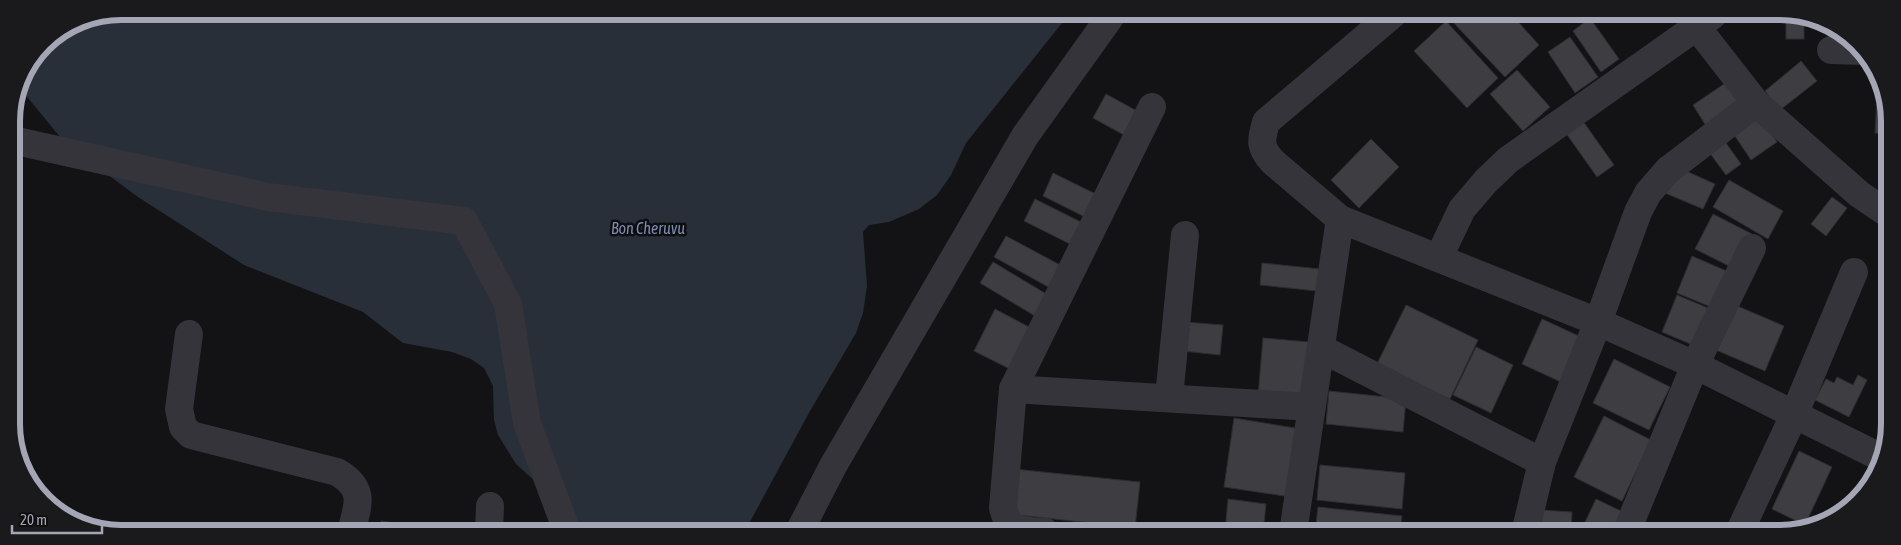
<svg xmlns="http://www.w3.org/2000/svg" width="1901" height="545" viewBox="0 0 1901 545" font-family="'Asap Condensed',sans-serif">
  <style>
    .water { fill: #292f39 }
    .building { fill: #3d3d42; stroke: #2e2d31 }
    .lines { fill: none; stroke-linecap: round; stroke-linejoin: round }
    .minor { stroke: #34343a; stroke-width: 28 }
    .tertiary { stroke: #34343a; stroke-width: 28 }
    .labels { text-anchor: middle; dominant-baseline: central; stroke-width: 5; stroke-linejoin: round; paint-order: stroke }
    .water-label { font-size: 16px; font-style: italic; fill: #7a8db2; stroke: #0e0e10 }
    .rim { fill: none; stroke: #a4a6b5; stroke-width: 6 }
  </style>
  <rect width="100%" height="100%" fill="#131315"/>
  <!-- water -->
  <path class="water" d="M 121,11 L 1070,13 L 966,143 L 951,175 L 937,195 L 919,209 L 889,222 L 869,225 L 863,232 L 867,286 L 863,313 L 856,333 L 810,411 L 745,531 L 570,531 L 559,503 L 516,464 L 498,435 L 494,420 L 493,386 L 484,368 L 471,359 L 452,352 L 403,343 L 363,312 L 244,265 L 138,197 L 65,143 L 19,87 C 26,58 51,31 79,20 C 91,14 108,14 121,11 Z"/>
  <!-- building -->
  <g class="building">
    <path d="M 1453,14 L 1511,14 L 1539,45 L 1505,77 L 1449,18 Z"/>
    <path d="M 1578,14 L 1594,14 L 1581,21 Z"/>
    <rect x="1786" y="15" width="18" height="24"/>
    <path d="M 1590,18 L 1619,59 L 1601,72 L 1573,31 Z"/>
    <path d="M 1446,21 L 1498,78 L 1467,108 L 1414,51 Z"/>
    <path d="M 1570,37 L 1598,77 L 1575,93 L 1548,52 Z"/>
    <path d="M 1801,61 L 1817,81 L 1780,110 L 1765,91 Z"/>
    <path d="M 1517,70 L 1550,107 L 1523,131 L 1490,94 Z"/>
    <path d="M 1878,79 L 1888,100 L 1888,134 L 1875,133 Z"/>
    <path d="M 1727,82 L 1743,106 L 1708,129 L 1693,105 Z"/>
    <path d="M 1106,94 L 1137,111 L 1124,135 L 1093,118 Z"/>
    <path d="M 1759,115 L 1777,142 L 1751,160 L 1733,133 Z"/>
    <path d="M 1580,117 L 1614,165 L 1597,177 L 1563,129 Z"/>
    <path d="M 1721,136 L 1741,164 L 1726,175 L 1706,148 Z"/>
    <path d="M 1371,139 L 1399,167 L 1359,208 L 1331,180 Z"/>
    <path d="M 1677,167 L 1715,184 L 1703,209 L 1665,193 Z"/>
    <path d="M 1053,173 L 1100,196 L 1089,219 L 1043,196 Z"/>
    <path d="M 1729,180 L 1783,211 L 1768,239 L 1713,207 Z"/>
    <path d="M 1832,197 L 1847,208 L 1826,236 L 1811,224 Z"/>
    <path d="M 1035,199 L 1081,222 L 1070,244 L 1024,221 Z"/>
    <path d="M 1713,214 L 1752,234 L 1735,269 L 1695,249 Z"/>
    <path d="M 1006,236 L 1064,267 L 1052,289 L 994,257 Z"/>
    <path d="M 1692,256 L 1731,273 L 1716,309 L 1677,293 Z"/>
    <path d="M 993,262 L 1053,298 L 1040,319 L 980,283 Z"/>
    <path d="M 1262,263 L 1320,269 L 1317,291 L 1260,285 Z"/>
    <path d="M 1677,295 L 1715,311 L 1700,348 L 1662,332 Z"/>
    <path d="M 1406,305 L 1478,340 L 1450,399 L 1376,366 Z"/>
    <path d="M 1735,305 L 1784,326 L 1765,371 L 1716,350 Z"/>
    <path d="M 995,309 L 1031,328 L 1010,369 L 974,351 Z"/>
    <path d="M 1542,319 L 1581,337 L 1561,382 L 1522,364 Z"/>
    <path d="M 1185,322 L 1223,325 L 1220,355 L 1183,351 Z"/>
    <path d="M 1263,338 L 1309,342 L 1303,401 L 1258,396 Z"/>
    <path d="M 1476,347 L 1513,365 L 1491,413 L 1453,395 Z"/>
    <path d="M 1614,359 L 1670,387 L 1649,430 L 1593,403 Z"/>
    <path d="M 1858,375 L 1867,380 L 1849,417 L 1815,400 L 1826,379 L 1834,383 L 1837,377 L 1853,385 Z"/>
    <path d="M 1329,391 L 1406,399 L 1403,432 L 1326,424 Z"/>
    <path d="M 1604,416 L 1651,440 L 1622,501 L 1574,477 Z"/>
    <path d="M 1234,418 L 1301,429 L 1291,497 L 1224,487 Z"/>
    <path d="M 1799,451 L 1832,467 L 1805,525 L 1772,509 Z"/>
    <path d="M 1320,465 L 1405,473 L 1402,509 L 1317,500 Z"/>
    <path d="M 1014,469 L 1140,482 L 1135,528 L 1009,514 Z"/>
    <path d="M 1228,499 L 1266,504 L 1263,532 L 1225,532 Z"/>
    <path d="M 1596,499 L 1625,513 L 1616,533 L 1580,533 Z"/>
    <path d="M 1318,507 L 1402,516 L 1400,533 L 1315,533 Z"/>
    <path d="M 1540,510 L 1572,512 L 1571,531 L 1540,529 Z"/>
    <path d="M 381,521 L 424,527 L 423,531 L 380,531 Z"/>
  </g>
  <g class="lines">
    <!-- minor -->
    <g class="minor">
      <path d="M 1696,26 L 1756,103 L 1859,194 L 1887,213"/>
      <path d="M 1831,50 L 1863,51"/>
      <path d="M 12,140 L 268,197 L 464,221 L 508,304 L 527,423 L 567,531"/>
      <path d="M 1340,219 L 1598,322 L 1695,365 L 1882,458"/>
      <path d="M 1439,257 L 1462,209 L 1486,181 L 1508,160 L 1713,15"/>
      <path d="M 189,334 L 179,409 L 183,427 L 191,435 L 337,472 C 365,488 359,504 351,531"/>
      <path d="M 1322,349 L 1542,462"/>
      <path d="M 1013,389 L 1311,407"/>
      <path d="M 1169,397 L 1185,235"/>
      <path d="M 489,531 L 490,506"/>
      <path d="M 1045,532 C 1023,530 1009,533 1003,508 L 1013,389 L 1152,107"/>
      <path d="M 1293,533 C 1308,428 1325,324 1340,219 L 1273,162 C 1259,147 1261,141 1266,122 L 1393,14"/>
      <path d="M 1525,533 L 1542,462 L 1598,322 L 1638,212 L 1648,193 L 1668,170 L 1756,103"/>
      <path d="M 1626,533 L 1695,365 L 1752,248"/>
      <path d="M 1739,533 L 1794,415 L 1854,272"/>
    </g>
    <!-- tertiary -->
    <path class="tertiary" d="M 799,532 L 833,466 L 1025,136 L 1113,13"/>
  </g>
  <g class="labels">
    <!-- water labels -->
    <g class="water-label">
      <text x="648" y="228">Bon Cheruvu</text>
    </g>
  </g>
  <!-- crop -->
  <path d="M0 0H1901V545H0ZM121 20H1780A101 101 0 0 1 1881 121V424A101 101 0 0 1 1780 525H121A101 101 0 0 1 20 424V121A101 101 0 0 1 121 20Z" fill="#1a1a1d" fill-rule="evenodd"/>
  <path class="rim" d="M121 20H1780A101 101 0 0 1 1881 121V424A101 101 0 0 1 1780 525H121A101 101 0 0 1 20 424V121A101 101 0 0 1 121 20Z"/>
  <!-- scale -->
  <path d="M12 525v8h90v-8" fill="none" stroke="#a4a6b5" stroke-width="2.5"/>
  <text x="20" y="525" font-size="15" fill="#a4a6b5" stroke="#0e0e10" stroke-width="4" paint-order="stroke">20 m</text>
</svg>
